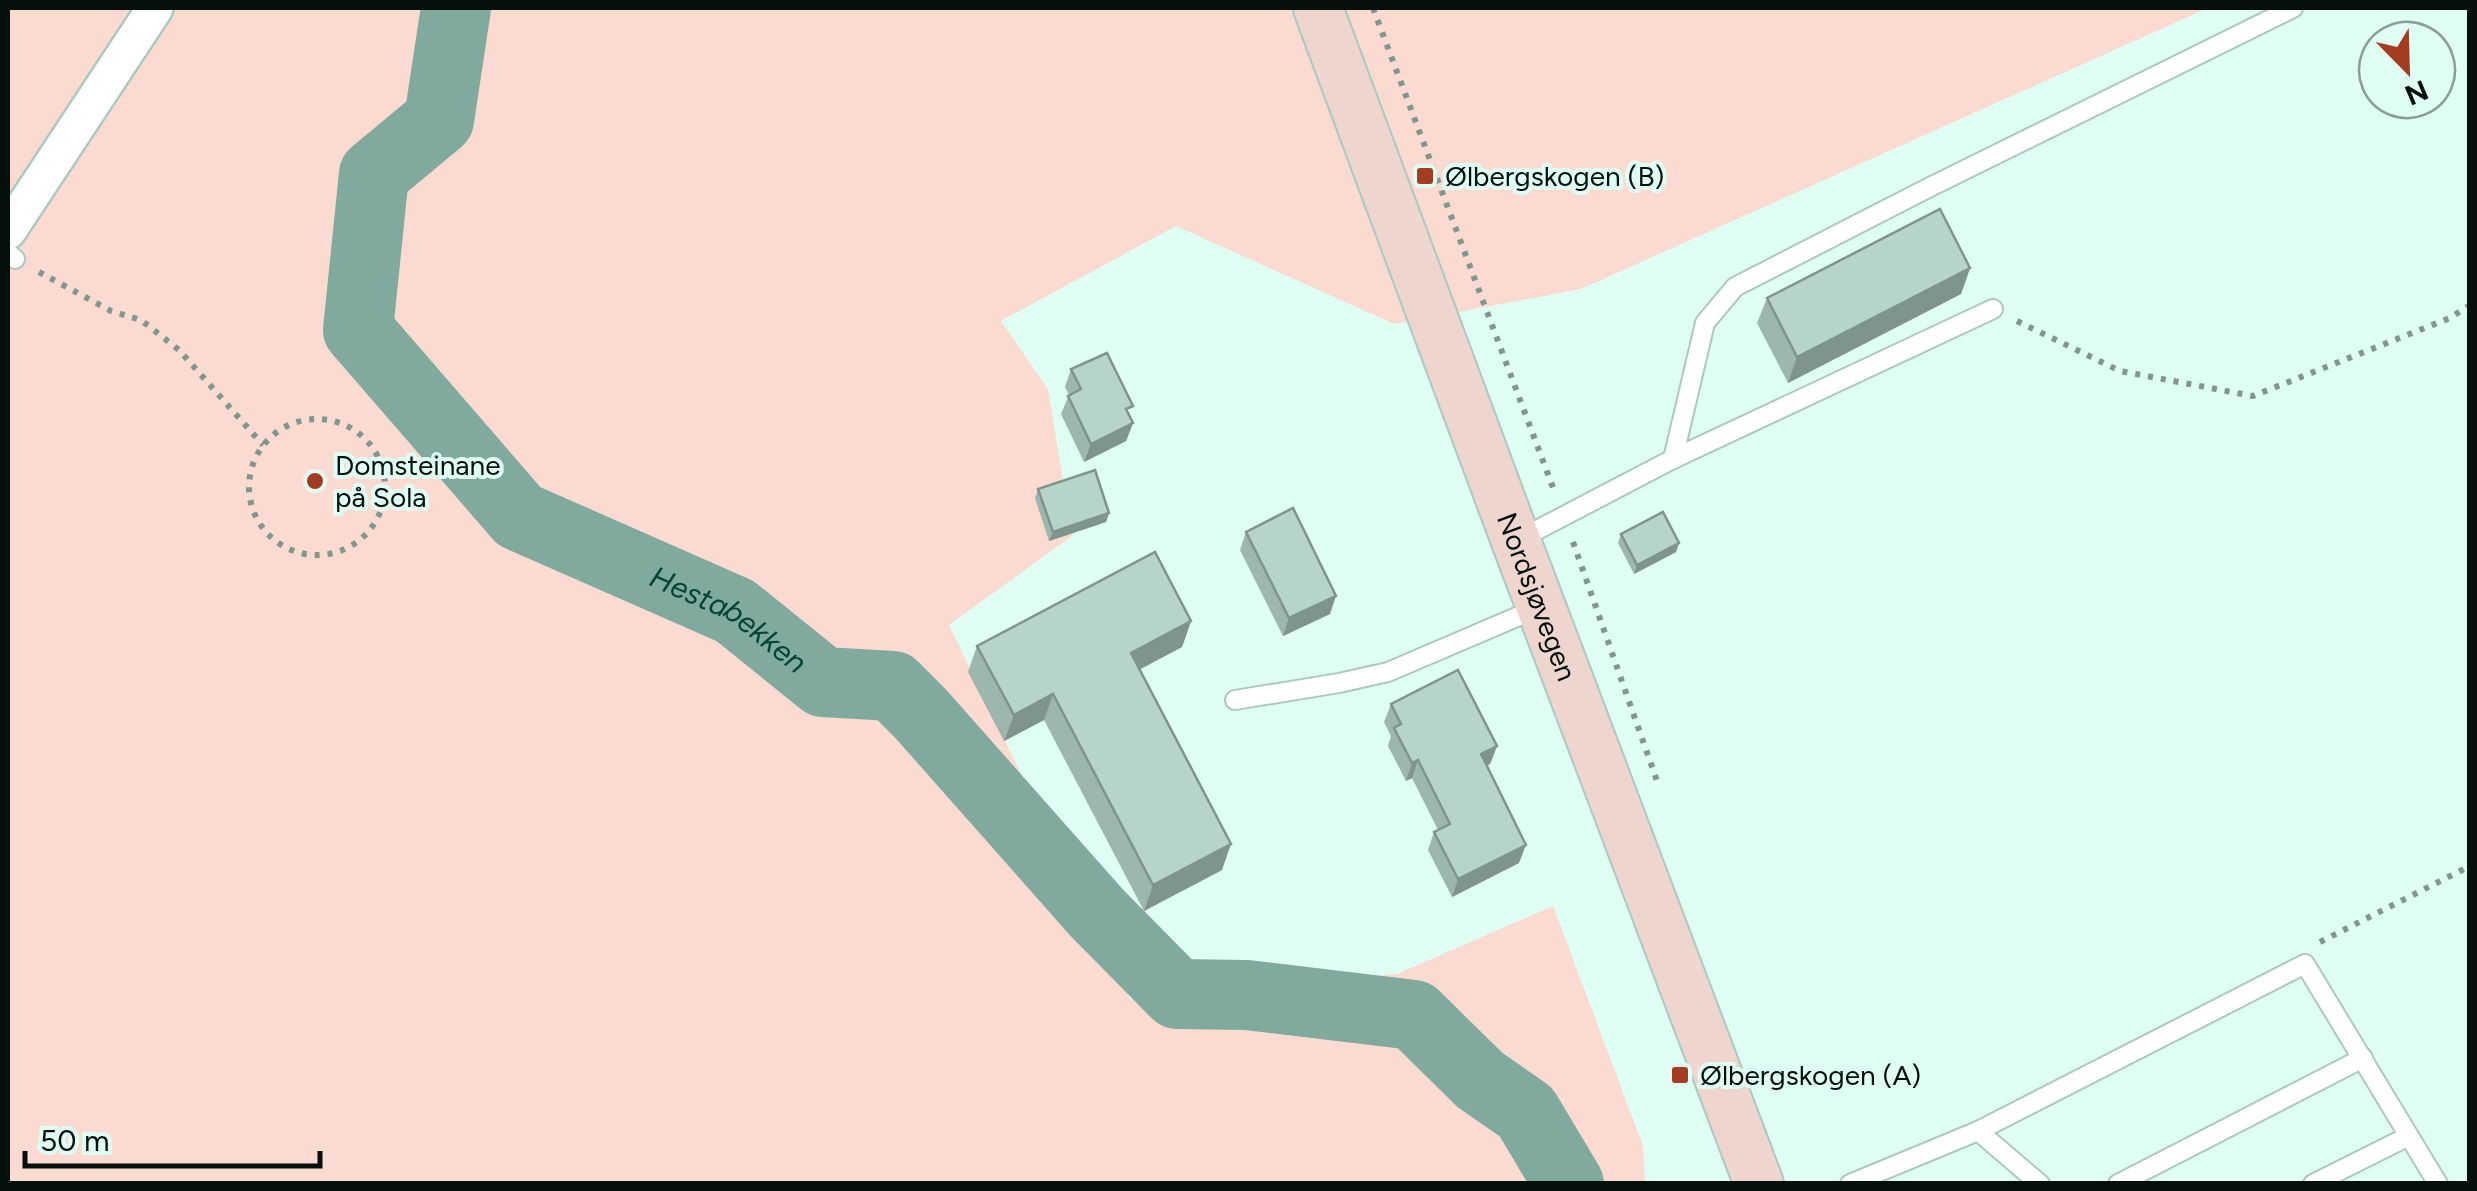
<svg xmlns="http://www.w3.org/2000/svg" width="2477" height="1191" viewBox="0 0 2477 1191" font-family="Figtree,sans-serif">
  <style>
    .green { fill: #fadad1 }
    .lines { fill: none; stroke-linecap: round; stroke-linejoin: round }
    .river { stroke: #80aa9d; stroke-width: 70 }
    .lane-casing { stroke: #abc9bf; stroke-width: 22 }
    .street-casing { stroke: #abc9bf; stroke-width: 40 }
    .secondary-casing { stroke: #abc9bf; stroke-width: 52 }
    .path { stroke: #80968f; stroke-width: 6; stroke-dasharray: 5 8; stroke-linecap: butt }
    .lane { stroke: #fff; stroke-width: 18 }
    .street { stroke: #fff; stroke-width: 35 }
    .secondary { stroke: #eed6cf; stroke-width: 48 }
    .wall { fill: #9db6ae }
    .shaded-wall { fill: #7f948d }
    .building { fill: #b6d4ca; stroke: #7f948d; stroke-width: 2.5 }
    .poi-dot { fill: #a43c21; stroke: #dffef4; stroke-width: 4 }
    .labels { text-anchor: middle; dominant-baseline: central; stroke-width: 8; stroke-linejoin: round; paint-order: stroke }
    .poi-label { font-size: 28px; fill: #050f0c; stroke: #dffef4; text-anchor: start }
    .street-label { font-size: 28px; fill: #050f0c; stroke: #dffef4 }
    .water-label { font-size: 30px; font-style: italic; fill: #044436; stroke: #dffef4 }
  </style>
  <rect width="100%" height="100%" fill="#dffef4"/>
  <!-- green -->
  <path class="green" d="M 8,8 L 2208,8 L 1581,289 L 1394,324 L 1176,226 L 1001,321 L 1048,389 L 1072,536 L 949,625 L 1130,999 L 1397,974 L 1553,906 L 1643,1146 L 1645,1184 L 8,1183 Z"/>
  <g class="lines">
    <!-- river -->
    <path class="river" id="s1" d="M 456,8 L 439,120 L 374,174 L 358,330 L 519,516 L 735,611 L 823,682 L 893,686 L 920,713 L 1097,913 L 1177,994 L 1247,995 L 1414,1015 L 1480,1080 L 1526,1112 L 1569,1184"/>
    <defs>
      <g id="lane">
        <path d="M 8,253 L 15,259"/>
        <path d="M 1673,459 L 1705,323 L 1735,287 L 1930,187 L 2293,8"/>
        <path d="M 1516,541 L 1673,459 L 1993,309"/>
        <path d="M 1235,700 L 1339,683 L 1388,672 L 1540,607"/>
        <path d="M 1978,1131 L 2040,1184"/>
        <path d="M 1850,1184 L 1978,1131 L 2305,964 L 2438,1184"/>
        <path d="M 2118,1184 L 2363,1058"/>
        <path d="M 2313,1184 L 2409,1136"/>
      </g>
      <path id="street" d="M 8,231 L 155,8"/>
      <g id="secondary">
        <path id="s2" d="M 1318,8 L 1516,541 L 1759,1184"/>
      </g>
    </defs>
    <!-- lane casing -->
    <use href="#lane" class="lane-casing"/>
    <!-- street casing -->
    <use href="#street" class="street-casing"/>
    <!-- secondary casing -->
    <use href="#secondary" class="secondary-casing"/>
    <!-- path -->
    <g class="path">
      <path d="M 1373,8 L 1555,493"/>
      <path d="M 39,272 L 111,311 L 141,320 L 179,350 L 263,445"/>
      <path d="M 2017,321 L 2120,371 L 2253,396 L 2450,318 L 2470,305"/>
      <circle cx="317" cy="487" r="68"/>
      <path d="M 1573,542 L 1657,781"/>
      <path d="M 2320,942 L 2470,866"/>
    </g>
    <!-- lane -->
    <use href="#lane" class="lane"/>
    <!-- street -->
    <use href="#street" class="street"/>
    <!-- secondary -->
    <use href="#secondary" class="secondary"/>
  </g>
  <!-- wall -->
  <g class="wall">
    <path d="M 1970,268 L 1961,294 L 1788,383 L 1757,323 L 1767,298 Z"/>
    <path d="M 1071,369 L 1129,416 L 1133,423 L 1126,441 L 1084,462 L 1061,414 L 1069,395 L 1065,387 Z"/>
    <path d="M 1038,489 L 1109,513 L 1106,522 L 1049,541 L 1035,498 Z"/>
    <path d="M 1246,532 L 1330,614 L 1283,636 L 1240,550 Z"/>
    <path d="M 1621,534 L 1679,543 L 1676,552 L 1634,574 L 1618,543 Z"/>
    <path d="M 1191,621 L 1182,647 L 1139,670 L 1222,870 L 1144,911 L 1044,720 L 1004,741 L 968,672 L 977,646 Z"/>
    <path d="M 1391,704 L 1497,746 L 1490,764 L 1486,766 L 1519,863 L 1452,897 L 1428,850 L 1434,832 L 1438,830 L 1412,778 L 1406,781 L 1388,746 L 1391,736 L 1384,722 Z"/>
  </g>
  <!-- shaded-wall -->
  <g class="shaded-wall">
    <path d="M 1970,268 L 1961,294 L 1788,383 L 1797,357 Z"/>
    <path d="M 1133,423 L 1126,441 L 1084,462 L 1091,444 Z"/>
    <path d="M 1109,513 L 1106,522 L 1049,541 L 1053,532 Z"/>
    <path d="M 1679,543 L 1676,552 L 1634,574 L 1637,565 Z"/>
    <path d="M 1336,596 L 1330,614 L 1283,636 L 1289,618 Z"/>
    <path d="M 1191,621 L 1182,647 L 1121,679 L 1131,653 Z"/>
    <path d="M 1053,694 L 1044,720 L 1004,741 L 1014,715 Z"/>
    <path d="M 1497,746 L 1490,764 L 1474,772 L 1481,754 Z"/>
    <path d="M 1418,760 L 1412,778 L 1406,781 L 1412,763 Z"/>
    <path d="M 1231,844 L 1222,870 L 1144,911 L 1153,885 Z"/>
    <path d="M 1526,845 L 1519,863 L 1452,897 L 1458,879 Z"/>
  </g>
  <!-- building -->
  <g class="building">
    <path d="M 1940,209 L 1970,268 L 1797,357 L 1767,298 Z"/>
    <path d="M 1107,353 L 1133,406 L 1126,409 L 1133,423 L 1091,444 L 1068,396 L 1081,389 L 1071,369 Z"/>
    <path d="M 1095,470 L 1109,513 L 1053,532 L 1038,489 Z"/>
    <path d="M 1293,508 L 1336,596 L 1289,618 L 1246,532 Z"/>
    <path d="M 1663,512 L 1679,543 L 1637,565 L 1621,534 Z"/>
    <path d="M 1155,552 L 1191,621 L 1131,653 L 1231,844 L 1153,885 L 1053,694 L 1014,715 L 977,646 Z"/>
    <path d="M 1458,670 L 1497,746 L 1481,754 L 1526,845 L 1458,879 L 1434,832 L 1450,824 L 1418,760 L 1412,763 L 1394,728 L 1401,724 L 1391,704 Z"/>
  </g>
  <!-- markers -->
  <g class="poi-dot">
    <rect x="1415" y="166" width="20" height="20" rx="5"/>
    <circle cx="315" cy="481" r="10"/>
    <rect x="1670" y="1065" width="20" height="20" rx="5"/>
  </g>
  <g class="labels">
    <!-- poi labels -->
    <g class="poi-label">
      <text x="1445" y="176">Ølbergskogen (B)</text>
      <text x="335" y="465">Domsteinane<tspan x="335" dy="32">på Sola</tspan></text>
      <text x="1700" y="1075">Ølbergskogen (A)</text>
    </g>
    <!-- street labels -->
    <g class="street-label">
      <text stroke="none"><textPath href="#s2" startOffset="628">Nordsjøvegen</textPath></text>
    </g>
    <!-- water labels -->
    <g class="water-label">
      <text stroke="none"><textPath href="#s1" startOffset="835">Hestabekken</textPath></text>
    </g>
  </g>
  <!-- border -->
  <rect width="2477" height="1191" fill="none" stroke="#050f0c" stroke-width="20"/>
  <!-- north arrow -->
  <g transform="translate(2407 70) rotate(157)"><circle r="48" fill="#dffef4" stroke="#889e97" stroke-width="2.5"/>
  <path d="M0-8L18 38L0 25L-18 38Z" fill="#a43c21"/>
  <text y="-15" font-size="28" font-weight="bold" text-anchor="middle" fill="#050f0c">N</text>
  </g>
  <!-- scale -->
  <path d="M25 1151v15h295v-15" fill="none" stroke="#050f0c" stroke-width="5"/>
  <text x="40" y="1151" font-size="30" fill="#050f0c" stroke="#dffef4" stroke-width="8" paint-order="stroke">50 m</text>
</svg>
